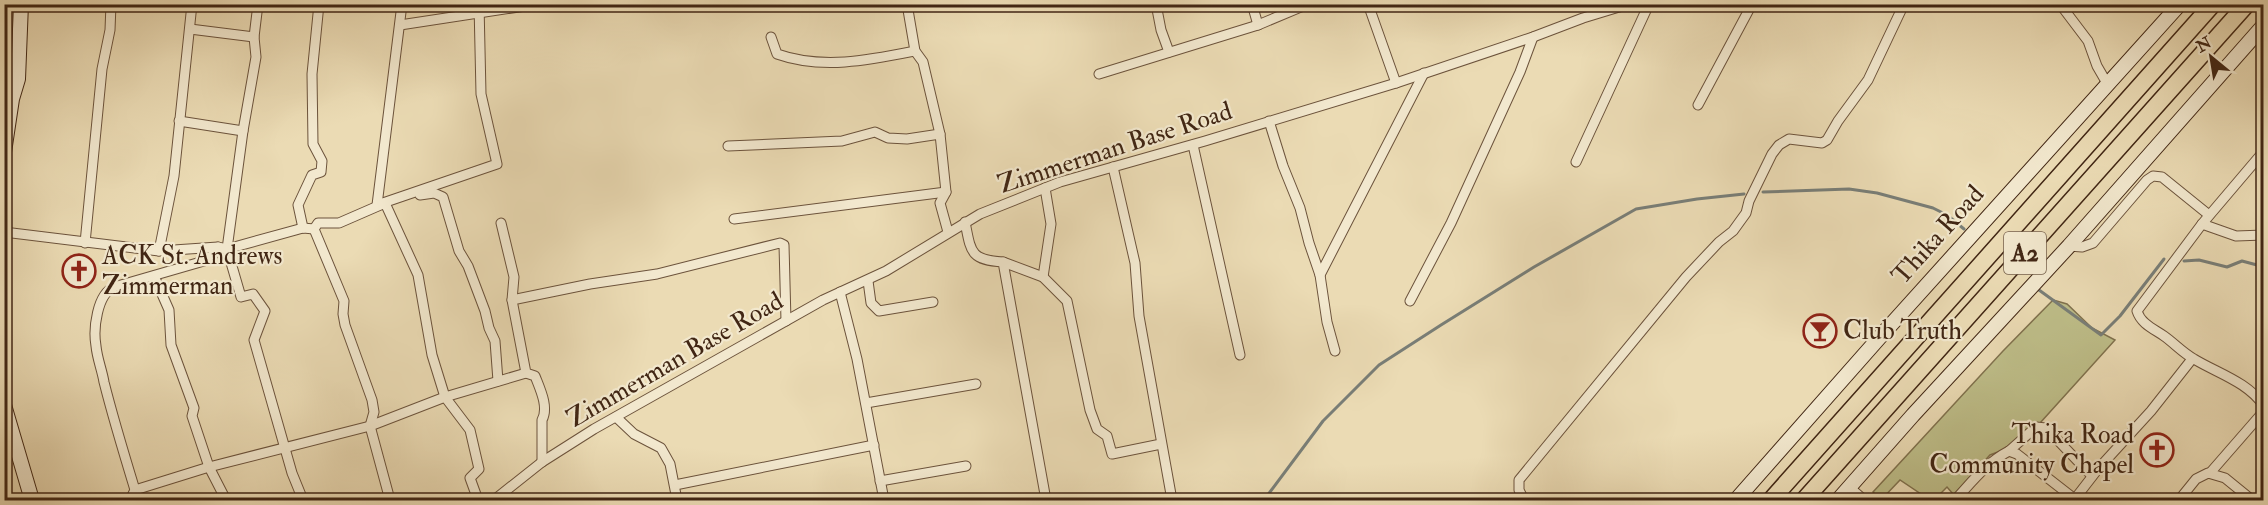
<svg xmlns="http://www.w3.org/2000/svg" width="2268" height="505" viewBox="0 0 2268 505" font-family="'IM FELL Double Pica',serif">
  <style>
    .green { fill: #bebe89; stroke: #80724e; stroke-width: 1.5 }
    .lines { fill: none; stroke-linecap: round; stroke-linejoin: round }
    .stream { stroke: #797e77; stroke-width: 3 }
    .minor-casing { stroke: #6c533c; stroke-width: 11 }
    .secondary-casing { stroke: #412614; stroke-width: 16 }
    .trunk-casing { stroke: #412614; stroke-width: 19 }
    .minor { stroke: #f2e8ce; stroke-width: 9 }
    .secondary { stroke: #f2e8ce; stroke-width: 14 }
    .trunk { stroke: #ebdbb4; stroke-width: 16 }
    .labels { text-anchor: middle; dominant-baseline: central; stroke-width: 4.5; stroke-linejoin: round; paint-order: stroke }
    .shield { fill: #f2e8ce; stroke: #76604c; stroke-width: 1.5 }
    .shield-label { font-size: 24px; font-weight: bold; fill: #412614 }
    .street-label { font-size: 26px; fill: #412614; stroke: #f2e8ce }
    .poi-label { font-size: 26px; fill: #412614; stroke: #f2e8ce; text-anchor: start }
  </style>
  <rect width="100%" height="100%" fill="#ebdbb4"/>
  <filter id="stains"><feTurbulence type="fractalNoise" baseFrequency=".00333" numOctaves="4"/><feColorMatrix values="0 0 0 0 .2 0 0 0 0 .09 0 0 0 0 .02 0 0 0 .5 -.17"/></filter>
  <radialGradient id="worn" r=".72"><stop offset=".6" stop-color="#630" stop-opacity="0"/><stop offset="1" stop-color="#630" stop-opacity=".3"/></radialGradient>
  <!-- green -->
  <path class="green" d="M 2053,300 L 2067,304 L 2092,328 L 2115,340 L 2022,443 L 1990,455 L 1954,495 L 1947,487 L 1934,500 L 1930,500 L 1900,480 L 1881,500 L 1873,492 L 2003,351 Z"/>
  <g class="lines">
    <!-- stream -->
    <g class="stream">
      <path d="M 1763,192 L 1849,189 L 1877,193 L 1933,208 L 1947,215 L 1964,229"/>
      <path d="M 2184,261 L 2199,260 L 2227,267 L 2242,261 L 2257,265 L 2264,268"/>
      <path d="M 2039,290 L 2101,335 L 2120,316 L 2164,259"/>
      <path d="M 1264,500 L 1323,421 L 1379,365 L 1441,325 L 1534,267 L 1636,209 L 1697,199 L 1744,194"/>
    </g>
    <defs>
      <g id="minor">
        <path d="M 258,4 L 254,37 L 256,57 L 243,131 L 227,249 L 241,297 L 253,294 L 265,311 L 254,340 L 292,473 L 303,500"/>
        <path d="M 402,4 L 377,205 L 497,164 L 481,94 L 479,4"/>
        <path d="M 907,4 L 915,51 L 923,62 L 940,134 L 946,192 L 940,203 L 948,232"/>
        <path d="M 1156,4 L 1161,30 L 1169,52"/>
        <path d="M 1252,4 L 1258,25"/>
        <path d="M 1368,4 L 1396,83"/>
        <path d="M 2060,4 L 2088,41 L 2097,66 L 2108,85"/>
        <path d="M 400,25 L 538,4"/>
        <path d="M 190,29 L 254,37"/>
        <path d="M 771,37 L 777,54 C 822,70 870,60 915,51"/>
        <path d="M 1099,74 L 1258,25 L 1308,4"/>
        <path d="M 1698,105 L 1752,4"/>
        <path d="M 179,121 L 243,131"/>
        <path d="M 1269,121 L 1283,166 L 1300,208 L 1309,243 L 1320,275 L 1327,322 L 1335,351"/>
        <path d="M 1193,145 L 1240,355"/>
        <path d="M 728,146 L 842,141 L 875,132 L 888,138 L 907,139 L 940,134"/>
        <path d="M 2264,151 L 2202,224 L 2137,311 C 2141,324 2154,329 2164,336 C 2174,343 2183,353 2194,359 C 2217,373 2248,382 2264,406"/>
        <path d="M 1576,162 L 1649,4"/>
        <path d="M 1113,167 L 1135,263 L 1139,316 L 1172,500"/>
        <path d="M 420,195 L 434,193 L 443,197 L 459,251 L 468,266 L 485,311 L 489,328 L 495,341 L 498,381"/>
        <path d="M 734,219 L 946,192"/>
        <path d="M 965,222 C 971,252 970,260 1003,262 L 1046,500"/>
        <path d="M 501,223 L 514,277 L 512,300"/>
        <path d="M 2202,224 L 2236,236 L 2264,235"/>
        <path d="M 303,228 L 298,205 L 312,175 L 321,172 L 322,161 L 313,144 L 312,74 L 319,4"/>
        <path d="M 314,229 L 344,301 L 343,314 L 345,325 L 372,400 L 374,412 L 370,426 L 390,500"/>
        <path d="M 4,232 L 159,251 L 218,247 L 227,249 L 303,228 L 314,229 L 318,223 L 339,223 L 385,203 L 418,275 L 432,355 L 445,397 L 470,430 L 479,469 L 470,478 L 478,500"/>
        <path d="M 85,243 L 102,69 L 110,30 L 111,4"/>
        <path d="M 2069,246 L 2082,247 L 2093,243 L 2147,180 L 2153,176 L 2162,177 L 2209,215"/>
        <path d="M 159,251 L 174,176 L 192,4"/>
        <path d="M 1003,262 L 1043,277 L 1067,301 L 1090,410 L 1097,429 L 1107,436 L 1112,454 L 1161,444"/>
        <path d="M 1320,275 L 1424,73"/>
        <path d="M 154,276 L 169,310 L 171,345 L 194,408 L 192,416 L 209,467 L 226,500"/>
        <path d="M 1043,277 L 1051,224 L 1045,188"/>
        <path d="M 868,281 L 871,303 L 879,311 L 933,302"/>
        <path d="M 840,292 L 857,359 L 884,500"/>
        <path d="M 1410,301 L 1451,223 L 1520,72 L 1533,37"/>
        <path d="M 866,403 L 976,384"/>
        <path d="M 616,417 L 634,434 L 661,448 L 670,464 L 677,500"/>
        <path d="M 2009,451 L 2036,427 L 2046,428 L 2092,476"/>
        <path d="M 542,462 L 542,420 C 549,407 540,389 535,376 L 526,373 L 512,300 L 590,284 L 657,274 L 780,243 L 784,245 L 786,321"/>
        <path d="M 2210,473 L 2264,411"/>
        <path d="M 880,481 L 966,466"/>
        <path d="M 675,485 L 874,445"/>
        <path d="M 1849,487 L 1864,500"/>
        <path d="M 135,490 C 124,454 113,418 104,382 C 102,370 97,358 96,346 C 93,329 97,294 114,287 L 204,261 L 214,254 L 218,247"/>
        <path d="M 130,500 L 135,490 L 209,467 L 370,426 L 445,397 L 526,373"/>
        <path d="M 494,500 L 542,462 L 594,429 L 823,300 L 886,271 L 980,214 L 1060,182 L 1205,141 L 1396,83 L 1533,37 L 1583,18 L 1629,4"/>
        <path d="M 1524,500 L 1519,490 L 1519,480 L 1686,277 L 1719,242 L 1733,231 L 1746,213 L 1749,201 L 1772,154 L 1779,145 L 1789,139 L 1822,143 L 1827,140 L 1838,121 L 1868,80 L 1904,4"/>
        <path d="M 1955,500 C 1972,482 1986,463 2009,451 L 2017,454 L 2076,500"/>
        <path d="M 2074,500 L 2098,469 L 2151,411 L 2192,359"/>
        <path d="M 2179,500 L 2196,479 L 2208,473 L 2225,478 L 2252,500"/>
      </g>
      <g id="secondary">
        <path d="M 4,152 L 12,99 L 18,79 L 21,4"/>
        <path d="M 4,405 L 32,500"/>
        <path d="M 1736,500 L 1879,338 L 2180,4"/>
        <path d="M 1838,500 L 1913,415 L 2069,246 L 2264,25"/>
      </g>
      <g id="trunk">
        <path d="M 1771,500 L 2213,4"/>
        <path d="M 1804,500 L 2247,4"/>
      </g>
    </defs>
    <!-- minor casing -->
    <use href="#minor" class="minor-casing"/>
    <!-- secondary casing -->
    <use href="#secondary" class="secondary-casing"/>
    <!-- trunk casing -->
    <use href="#trunk" class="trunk-casing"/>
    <!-- minor -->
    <use href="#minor" class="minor"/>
    <!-- secondary -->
    <use href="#secondary" class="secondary"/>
    <!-- trunk -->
    <use href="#trunk" class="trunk"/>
  </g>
  <!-- icons -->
  <defs>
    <symbol id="church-ring" viewBox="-11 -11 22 22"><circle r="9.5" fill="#f2e8ce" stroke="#8f2418" stroke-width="1.5"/><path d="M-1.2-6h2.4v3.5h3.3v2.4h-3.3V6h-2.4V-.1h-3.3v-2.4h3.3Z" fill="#8f2418"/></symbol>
    <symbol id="bar-ring" viewBox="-11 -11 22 22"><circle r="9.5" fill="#f2e8ce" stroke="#8f2418" stroke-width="1.5"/><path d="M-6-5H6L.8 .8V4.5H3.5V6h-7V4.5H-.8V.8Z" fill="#8f2418"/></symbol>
  </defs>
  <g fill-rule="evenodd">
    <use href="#church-ring" x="60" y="252" width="38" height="38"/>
    <use href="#bar-ring" x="1801" y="312" width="38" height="38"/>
    <use href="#church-ring" x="2138" y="431" width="38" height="38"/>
  </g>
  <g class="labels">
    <!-- shield labels -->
    <rect class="shield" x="2004" y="232" width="42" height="42" rx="4.5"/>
    <g class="shield-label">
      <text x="2025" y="253">A2</text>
    </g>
    <!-- street labels -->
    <g class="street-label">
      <text transform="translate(1115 148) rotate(-18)">Zimmerman Base Road</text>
      <text transform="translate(1938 235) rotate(-48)">Thika Road</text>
      <text transform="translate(675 360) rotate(-30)">Zimmerman Base Road</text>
    </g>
    <!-- poi labels -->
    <g class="poi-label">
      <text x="102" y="256">ACK St. Andrews<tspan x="102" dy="30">Zimmerman</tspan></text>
      <text x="1843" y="331">Club Truth</text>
      <text x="2134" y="435" text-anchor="end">Thika Road<tspan x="2134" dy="30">Community Chapel</tspan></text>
    </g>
  </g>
  <!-- margin -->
  <rect width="2268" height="505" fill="none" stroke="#ebdbb4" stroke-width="24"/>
  <rect x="6" y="6" width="2256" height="493" fill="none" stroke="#412614" stroke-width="3"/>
  <rect x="12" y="12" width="2244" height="481" fill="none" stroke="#412614" stroke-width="1.5"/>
  <!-- north arrow -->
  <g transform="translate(2211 57) rotate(330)" stroke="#f2e8ce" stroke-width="4.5" paint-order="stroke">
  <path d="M0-4.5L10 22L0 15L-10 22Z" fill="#412614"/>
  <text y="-9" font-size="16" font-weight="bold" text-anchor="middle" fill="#412614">N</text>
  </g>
  <rect width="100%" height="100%" filter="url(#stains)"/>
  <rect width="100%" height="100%" fill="url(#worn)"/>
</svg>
